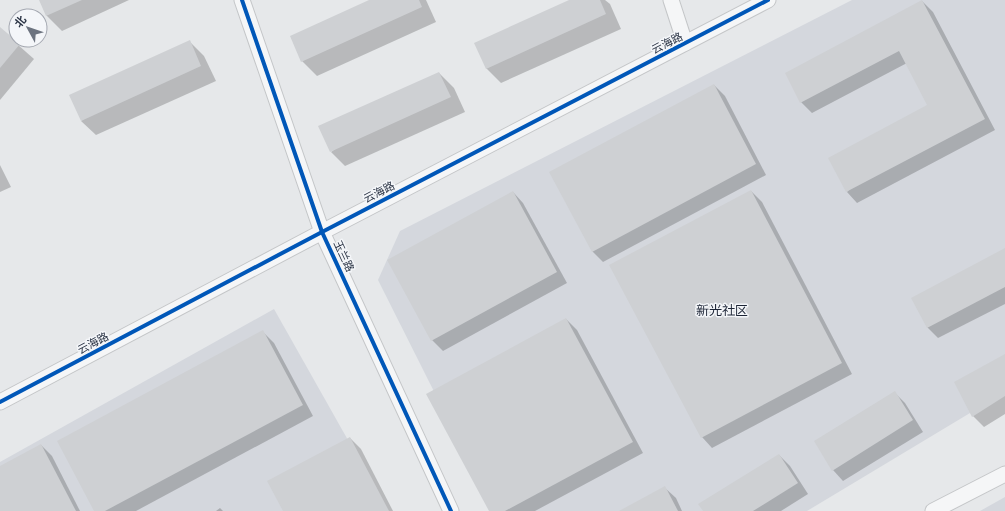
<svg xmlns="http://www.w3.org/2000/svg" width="1005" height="511" viewBox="0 0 1005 511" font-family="'Archivo Narrow','Noto Sans SC',sans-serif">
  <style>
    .built { fill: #d4d7dd }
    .shadow { fill: #0003 }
    .building { fill: #ced0d3 }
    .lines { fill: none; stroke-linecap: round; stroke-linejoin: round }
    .minor-casing { stroke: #c4c6c8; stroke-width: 17 }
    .minor { stroke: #f5f6f7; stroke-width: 15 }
    .cycleway-casing { stroke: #f4f6f9; stroke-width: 6 }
    .cycleway { stroke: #0057b8; stroke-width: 4 }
    .labels { text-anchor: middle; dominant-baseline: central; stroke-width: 3; stroke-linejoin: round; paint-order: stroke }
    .street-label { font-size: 11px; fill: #2b3445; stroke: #f4f6f9 }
    .quarter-label { font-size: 13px; fill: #1d2536; stroke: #f4f6f9 }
  </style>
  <rect width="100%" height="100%" fill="#e6e8ea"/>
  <!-- built -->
  <g class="built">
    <path d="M 852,0 L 1005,0 L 1005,392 L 807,511 L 494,511 L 378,280 L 400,231 Z"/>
    <path d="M 274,309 L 388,511 L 0,511 L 0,462 Z"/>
    <path d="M 1005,497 L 1005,511 L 980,511 Z"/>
  </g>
  <!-- shadow -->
  <g class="shadow">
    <path d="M 40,0 L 129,0 L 62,31 L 47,16 Z"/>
    <path d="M 371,0 L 426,0 L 436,22 L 317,76 L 302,61 Z"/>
    <path d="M 571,0 L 605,0 L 610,4 L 621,29 L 501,83 L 486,68 Z"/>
    <path d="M 922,1 L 933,12 L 995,130 L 857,203 L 847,192 L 929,105 L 907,63 L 812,113 L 801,102 Z"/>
    <path d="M 0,29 L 34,59 L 0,100 Z"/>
    <path d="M 190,42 L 204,56 L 216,81 L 96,135 L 81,121 Z"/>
    <path d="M 439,73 L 454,88 L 465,112 L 345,166 L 331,152 Z"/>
    <path d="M 714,85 L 725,96 L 766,175 L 603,262 L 592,251 Z"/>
    <path d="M 0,165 L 11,187 L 0,192 Z"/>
    <path d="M 751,191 L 762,202 L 852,374 L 712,448 L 702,437 Z"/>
    <path d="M 513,192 L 523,203 L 567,283 L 443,351 L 432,340 Z"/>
    <path d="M 1005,249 L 1005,304 L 938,338 L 927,327 Z"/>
    <path d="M 566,319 L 577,330 L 643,453 L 535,511 L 490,511 Z"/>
    <path d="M 263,332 L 274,343 L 313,416 L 136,511 L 96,511 Z"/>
    <path d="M 1005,355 L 1005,414 L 984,427 L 973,416 Z"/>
    <path d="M 894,392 L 905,403 L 923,432 L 843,481 L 833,470 Z"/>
    <path d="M 350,438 L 361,449 L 393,511 L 284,511 Z"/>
    <path d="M 41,445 L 52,456 L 80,511 L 0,511 L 0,467 Z"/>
    <path d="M 779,455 L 790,466 L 808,494 L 781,511 L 704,511 Z"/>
    <path d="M 665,488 L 676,498 L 682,511 L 621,511 Z"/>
    <path d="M 220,508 L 223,511 L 216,511 Z"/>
  </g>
  <!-- building -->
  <g class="building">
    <path d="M 39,0 L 82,0 L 46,16 Z"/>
    <path d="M 369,0 L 419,0 L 422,7 L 301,62 L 290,36 Z"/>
    <path d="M 569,0 L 600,0 L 606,14 L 486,69 L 474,43 Z"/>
    <path d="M 922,0 L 985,119 L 846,192 L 828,158 L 927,105 L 899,51 L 800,103 L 785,73 Z"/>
    <path d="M 0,27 L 20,44 L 0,68 Z"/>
    <path d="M 190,40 L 201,66 L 81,121 L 69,95 Z"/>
    <path d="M 439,72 L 451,97 L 330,152 L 318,126 Z"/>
    <path d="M 714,84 L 756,164 L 592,252 L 549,172 Z"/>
    <path d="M 751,190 L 842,363 L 701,438 L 609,265 Z"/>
    <path d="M 513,191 L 557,272 L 431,341 L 387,260 Z"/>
    <path d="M 1005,248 L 1005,287 L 927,328 L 911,298 Z"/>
    <path d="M 566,318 L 633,442 L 505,511 L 489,511 L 426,394 Z"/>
    <path d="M 263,330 L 303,405 L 105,511 L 94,511 L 57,441 Z"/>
    <path d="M 1005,354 L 1005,396 L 972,417 L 954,382 Z"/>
    <path d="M 895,391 L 913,420 L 832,471 L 814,441 Z"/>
    <path d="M 350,437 L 389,511 L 283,511 L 267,481 Z"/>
    <path d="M 41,444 L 76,511 L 0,511 L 0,466 Z"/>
    <path d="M 779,454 L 798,483 L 753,511 L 703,511 L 698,504 Z"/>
    <path d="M 665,486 L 678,511 L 619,511 Z"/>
  </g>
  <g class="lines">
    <defs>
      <g id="minor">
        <path d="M 242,0 L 322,232 L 451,511"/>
        <path d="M 671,0 L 685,43"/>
        <path d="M 0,402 L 322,232 L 768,0"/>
        <path d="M 933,511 L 1005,474"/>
      </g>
    </defs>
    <!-- minor casing -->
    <use href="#minor" class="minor-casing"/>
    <!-- minor -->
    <use href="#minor" class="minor"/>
    <defs>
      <g id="cycleway">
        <path d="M 242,0 L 322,232 L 451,511"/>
        <path d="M 0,402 L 322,232 L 768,0"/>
      </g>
    </defs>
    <!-- cycleway casing -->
    <use href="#cycleway" class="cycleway-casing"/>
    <!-- cycleway -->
    <use href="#cycleway" class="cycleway"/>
  </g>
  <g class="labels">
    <!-- street labels -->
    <g class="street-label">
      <text transform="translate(667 43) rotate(-27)">云海路</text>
      <text transform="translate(379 192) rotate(-27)">云海路</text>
      <text transform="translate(344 256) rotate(65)">玉兰路</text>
      <text transform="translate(93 343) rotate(-28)">云海路</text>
    </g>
    <!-- quarter labels -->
    <g class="quarter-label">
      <text x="722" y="310">新光社区</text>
    </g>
  </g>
  <!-- north arrow -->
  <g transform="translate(28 28) rotate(310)"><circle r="19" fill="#f4f6f9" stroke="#a4a8b1"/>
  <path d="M0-3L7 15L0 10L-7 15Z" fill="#6c737f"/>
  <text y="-6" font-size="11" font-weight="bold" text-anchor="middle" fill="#2b3445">北</text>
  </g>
</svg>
